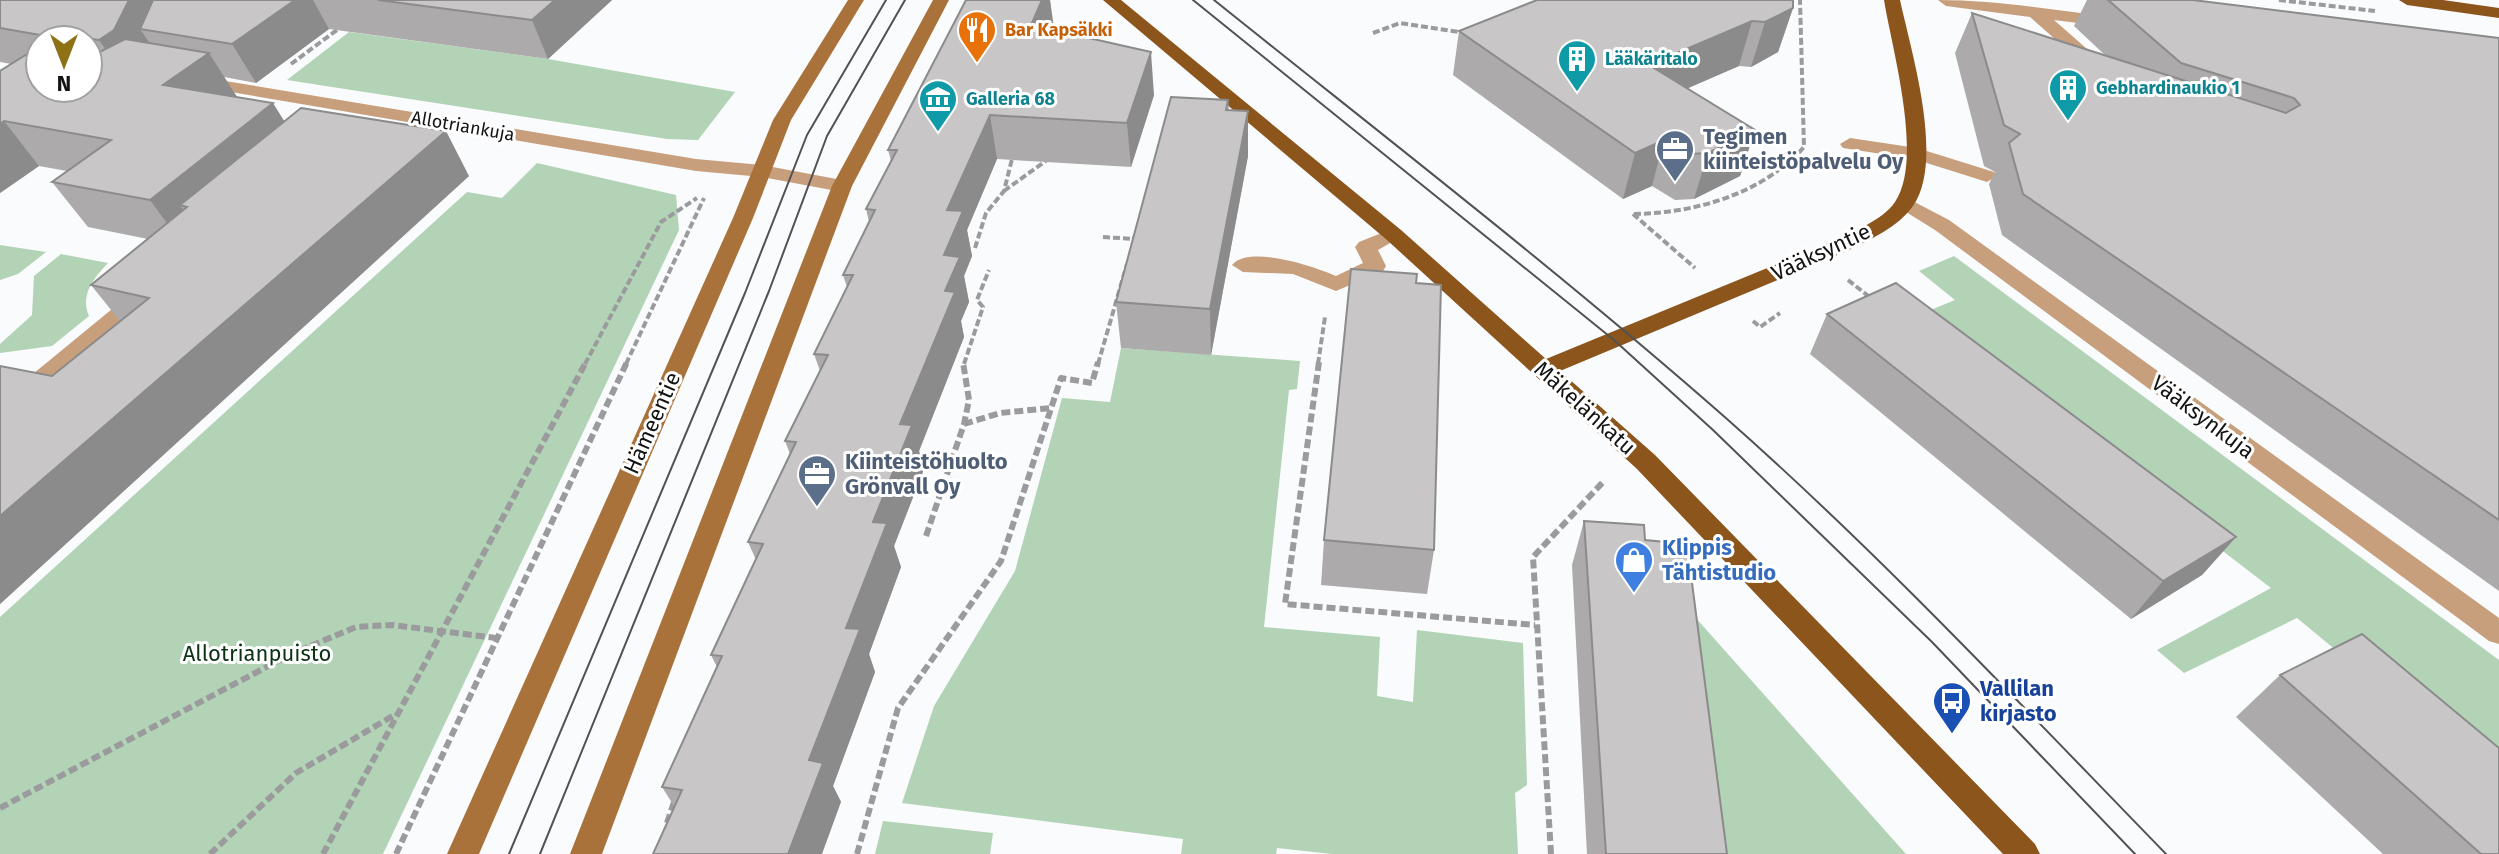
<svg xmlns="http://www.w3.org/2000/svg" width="2499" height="854" viewBox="0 0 2499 854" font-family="'Fira Sans',sans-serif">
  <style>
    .green { fill: #b2d3b5 }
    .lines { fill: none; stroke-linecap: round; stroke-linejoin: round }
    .path-far1 { stroke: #9b9b9d; stroke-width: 4; stroke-dasharray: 7 3; stroke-linecap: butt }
    .path { stroke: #9b9b9d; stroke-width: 6; stroke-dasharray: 9 4; stroke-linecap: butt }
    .lane { fill: #c79f7c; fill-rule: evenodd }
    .street { fill: #c79f7c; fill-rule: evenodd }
    .secondary { fill: #aa723b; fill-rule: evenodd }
    .primary { fill: #8b551b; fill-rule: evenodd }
    .tram { stroke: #525253; stroke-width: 2 }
    .wall { fill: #acaaab; fill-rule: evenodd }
    .shaded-wall { fill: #8c8b8b }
    .building { fill: #c8c6c7; stroke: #8c8b8b; stroke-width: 2 }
    .labels { text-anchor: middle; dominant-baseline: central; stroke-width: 6; stroke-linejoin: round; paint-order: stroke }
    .far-food-label { font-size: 18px; font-weight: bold; fill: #c56008; stroke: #fff; text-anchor: start }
    .far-culture-label { font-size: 18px; font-weight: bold; fill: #0d838f; stroke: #fff; text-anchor: start }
    .far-street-label { font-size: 18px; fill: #131314; stroke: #fff }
    .service-label { font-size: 22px; font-weight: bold; fill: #4e5e75; stroke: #fff; text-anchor: start }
    .street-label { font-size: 22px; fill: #131314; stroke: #fff }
    .shop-label { font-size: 22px; font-weight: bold; fill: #366cbe; stroke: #fff; text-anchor: start }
    .park-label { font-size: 22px; fill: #0a3213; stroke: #fff }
    .transit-label { font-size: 22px; font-weight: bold; fill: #164399; stroke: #fff; text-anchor: start }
  </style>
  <rect width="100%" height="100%" fill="#fafbfd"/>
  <!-- green -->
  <g class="green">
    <path d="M 349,32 L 548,59 L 735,92 L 698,140 L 667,139 L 287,80 Z"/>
    <path d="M 537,163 L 676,195 L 679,230 L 383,854 L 0,854 L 0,617 L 467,192 L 502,198 Z"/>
    <path d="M 0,245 L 46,252 L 18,274 L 0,280 Z"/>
    <path d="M 61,254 L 108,263 C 94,278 80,294 89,316 L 52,346 L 0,353 L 0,344 L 32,315 L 34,276 Z"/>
    <path d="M 1954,256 L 2499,660 L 2499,785 L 2297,618 L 2184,673 L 2157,650 L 2271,588 L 1916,316 L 1955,300 L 1919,271 Z"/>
    <path d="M 1121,348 L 1300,361 L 1297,389 L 1289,390 L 1264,627 L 1380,637 L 1377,696 L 1413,702 L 1417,630 L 1523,643 L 1527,785 L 1515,793 L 1518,854 L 1332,854 L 1277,848 L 1276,854 L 1181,854 L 1183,839 L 902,803 L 934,706 L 1015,571 L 1062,398 L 1110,402 Z"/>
    <path d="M 1670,589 L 1906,854 L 1700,854 Z"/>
    <path d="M 883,821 L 993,833 L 990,854 L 875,854 Z"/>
  </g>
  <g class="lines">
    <!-- path-far1 -->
    <g class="path-far1">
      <path d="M 2279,0 L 2375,11"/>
      <path d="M 1373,33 L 1400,23 L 1465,33"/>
      <path d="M 291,64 L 341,27"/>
      <path d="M 1004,191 L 1047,160"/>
      <path d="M 1633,214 L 1695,268"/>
      <path d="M 1634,214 C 1696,213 1762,194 1804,147 L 1800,0"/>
      <path d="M 1103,237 L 1134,239 L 1135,235"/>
      <path d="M 975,248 L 986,213 L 1004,191 L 1013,155"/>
      <path d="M 1848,280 L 1872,299"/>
      <path d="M 1753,321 L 1760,327 L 1780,313"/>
      <path d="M 585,364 L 661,222 L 697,198"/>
      <path d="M 626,364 L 704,198"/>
      <path d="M 964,364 L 983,307 L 977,300 L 989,270"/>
      <path d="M 1098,364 L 1127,264"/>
      <path d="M 1318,364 L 1325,317"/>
    </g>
    <!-- path -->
    <g class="path">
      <path d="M 1319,362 L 1285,604 L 1535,625"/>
      <path d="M 964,424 L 1000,413 L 1051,408"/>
      <path d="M 926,536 L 964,424 L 969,400 L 963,362"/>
      <path d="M 0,808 L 291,654 L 356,627 L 392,625 L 496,638"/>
      <path d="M 667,823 L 674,802"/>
      <path d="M 210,854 L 296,773 L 396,714"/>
      <path d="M 323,854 L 586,362"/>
      <path d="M 396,854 L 627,362"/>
      <path d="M 857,854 L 898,708 L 1001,561 L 1061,378 L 1092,383 L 1098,362"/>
      <path d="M 1551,854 L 1533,557 L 1603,482"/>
    </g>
    <!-- lane -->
    <g class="lane">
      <path d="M 1850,138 L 1917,148 L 1994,172 L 1997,176 L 1987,182 L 1914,159 L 1843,148 L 1840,144 Z"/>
      <path d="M 1394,228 L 1404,235 L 1378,250 L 1386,266 L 1383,271 L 1336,291 L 1293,274 L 1243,272 L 1232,265 C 1248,244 1316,267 1336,276 L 1363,263 L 1355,247 L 1359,242 Z"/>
    </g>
    <!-- street -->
    <g class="street">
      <path d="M 1938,0 C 1996,0 2053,10 2110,17 L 2119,22 L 2110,27 L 2054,20 L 2103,63 L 2103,71 L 2091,71 L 2030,17 L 1946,6 Z"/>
      <path d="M 201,77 L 696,159 L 762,165 L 842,180 L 852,186 L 842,192 L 762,177 L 696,171 L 195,86 L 195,78 Z"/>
      <path d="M 1905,197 L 1949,220 L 2499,618 L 2499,644 L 2489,641 L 1935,230 L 1898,207 L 1895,203 Z"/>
      <path d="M 142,289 L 153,296 L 150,301 L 8,420 L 0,423 L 0,401 L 134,291 Z"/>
    </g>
    <!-- secondary -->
    <g class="secondary">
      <path d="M 848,0 L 864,0 L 791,120 L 753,218 L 479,854 L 447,854 L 733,218 L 773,120 Z"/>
      <path d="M 933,0 L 949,0 L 852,186 L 602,854 L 570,854 L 832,186 Z"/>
    </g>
    <!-- primary -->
    <g class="primary">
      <path d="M 1103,0 L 1121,0 L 1401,230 L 1546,359 L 1833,241 C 1853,231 1882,221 1895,202 C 1924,159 1892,49 1884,0 L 1900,0 C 1911,51 1945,160 1913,206 C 1897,228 1871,239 1847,251 L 1560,371 L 1655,455 L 2035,844 L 2040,854 L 2003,854 L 1637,469 L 1387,240 Z"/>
      <path d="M 2399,0 L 2443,0 L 2499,8 L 2499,18 L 2407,5 Z"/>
    </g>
    <!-- tram -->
    <g class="tram">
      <path d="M 1193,0 L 1614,340 L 1713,430 L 1932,642 L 2135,854"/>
      <path d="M 1214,0 C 1386,138 1561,273 1727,419 C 1881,555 2023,707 2166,854"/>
      <path d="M 509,854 L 745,293 L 807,135 L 886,0"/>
      <path d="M 540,854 L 769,291 L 827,136 L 905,0"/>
    </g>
  </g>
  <!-- wall -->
  <g class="wall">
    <path d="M 0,0 L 612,0 L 548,59 L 329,29 L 256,83 L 224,77 L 237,97 L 285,122 L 469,176 L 0,604 L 0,366 L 52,376 L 120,321 L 91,285 L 148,239 L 88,227 L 52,182 L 67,171 L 39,166 L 0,193 L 0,71 L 11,64 L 0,62 ZM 40,40 L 88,40 L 88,88 L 40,88 Z"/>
    <path d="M 966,0 L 1050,0 L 1053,30 L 1154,95 L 1131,167 L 997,159 L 967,230 L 972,256 L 964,276 L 969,302 L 961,321 L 964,337 L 919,451 L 924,469 L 894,546 L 901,567 L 869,654 L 875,672 L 833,786 L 841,802 L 674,806 L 662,787 L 717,667 L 711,655 L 756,560 L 748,542 L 790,454 L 785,441 L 820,371 L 814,354 L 847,287 L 843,275 L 869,222 L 866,209 L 891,161 L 888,150 Z"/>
    <path d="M 2087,0 L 2193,0 L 2499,38 L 2499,591 L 2002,235 L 1989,184 L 1995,172 L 1984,166 L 1955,53 L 1972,13 L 2106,56 L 2074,26 Z"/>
    <path d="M 1793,8 L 1778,52 L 1751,67 L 1739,66 L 1687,88 L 1755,130 L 1740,176 L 1694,199 L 1675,200 L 1652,186 L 1623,199 L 1453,75 L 1459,31 Z"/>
    <path d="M 1228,100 L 1229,110 L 1248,111 L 1248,156 L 1211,355 L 1121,348 L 1116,302 Z"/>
    <path d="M 1416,283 L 1434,550 L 1427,594 L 1321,585 L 1324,540 Z"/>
    <path d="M 1827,314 L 2236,537 L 2202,575 L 2131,619 L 1810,354 Z"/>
    <path d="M 1584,521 L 1645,540 L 1727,854 L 1587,854 L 1572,565 Z"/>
    <path d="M 2280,675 L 2499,854 L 2383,854 L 2236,717 Z"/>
  </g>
  <!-- shaded-wall -->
  <g class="shaded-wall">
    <path d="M 129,0 L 171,0 L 140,29 L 151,45 L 126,79 L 99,40 Z"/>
    <path d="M 295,0 L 313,0 L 329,29 L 256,83 L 232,44 Z"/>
    <path d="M 555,0 L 612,0 L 548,59 L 532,20 Z"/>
    <path d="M 1042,0 L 1050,0 L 1054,28 L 1037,68 L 1031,25 Z"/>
    <path d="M 1793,8 L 1778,52 L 1751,67 L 1765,22 Z"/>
    <path d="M 1752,21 L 1739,66 L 1638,110 L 1649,65 Z"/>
    <path d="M 61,34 L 65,40 L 59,40 L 57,38 Z"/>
    <path d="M 1151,52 L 1154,95 L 1131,167 L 1127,123 Z"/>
    <path d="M 209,53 L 237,97 L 163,85 Z"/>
    <path d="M 273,103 L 301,148 L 187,207 L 180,205 L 199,232 L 183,245 L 150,200 Z"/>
    <path d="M 1248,111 L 1248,156 L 1211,355 L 1210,309 Z"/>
    <path d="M 990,115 L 997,159 L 967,230 L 972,256 L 964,276 L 969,302 L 961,321 L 964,337 L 919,451 L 924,469 L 894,546 L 901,567 L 869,654 L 875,672 L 833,786 L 841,802 L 822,854 L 788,854 L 809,760 L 846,628 L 873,522 L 900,424 L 945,291 L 944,255 L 947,210 Z"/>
    <path d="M 4,121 L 39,166 L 0,193 L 0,124 Z"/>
    <path d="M 1755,130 L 1740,176 L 1694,199 L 1708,153 Z"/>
    <path d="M 446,131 L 469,176 L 0,604 L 0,516 Z"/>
    <path d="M 1664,140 L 1652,186 L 1623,199 L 1635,153 Z"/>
    <path d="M 2236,537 L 2202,575 L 2131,619 L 2163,581 Z"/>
  </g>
  <!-- building -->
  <g class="building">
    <path d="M 0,0 L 129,0 L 114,30 L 99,40 L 61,34 L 57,38 L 0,28 Z"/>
    <path d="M 153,0 L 295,0 L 232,44 L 140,29 Z"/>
    <path d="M 378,0 L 555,0 L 532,20 Z"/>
    <path d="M 966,0 L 1042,0 L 1031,25 L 1151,52 L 1127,123 L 990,115 L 947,210 L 963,211 L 944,255 L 960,257 L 945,291 L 955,292 L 900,424 L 912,425 L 873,522 L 887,523 L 846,628 L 860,629 L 809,760 L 823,763 L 788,854 L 653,854 L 682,790 L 662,787 L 722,656 L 711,655 L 763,544 L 748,542 L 796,442 L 785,441 L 828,355 L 814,354 L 853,275 L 843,275 L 875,210 L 866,209 L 897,150 L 888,150 Z"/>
    <path d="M 1537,0 L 1793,0 L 1793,8 L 1765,22 L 1752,21 L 1649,65 L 1755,130 L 1708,153 L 1688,154 L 1664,140 L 1635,153 L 1459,31 Z"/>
    <path d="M 2108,0 L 2193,0 L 2499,38 L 2499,520 L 2023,194 L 2009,143 L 2020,134 L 2004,125 L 1972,13 L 2286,113 L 2300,105 L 2294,98 L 2181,63 Z"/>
    <path d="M 125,39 L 209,53 L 163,85 L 273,103 L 150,200 L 52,182 L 111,140 L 4,121 L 0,124 L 0,71 L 40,46 L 40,88 L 88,88 L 88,51 L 98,53 Z"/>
    <path d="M 1171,97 L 1228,100 L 1226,110 L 1248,111 L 1210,309 L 1116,302 Z"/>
    <path d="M 301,108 L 446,131 L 0,516 L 0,366 L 52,376 L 149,298 L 91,285 L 187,207 L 180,205 Z"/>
    <path d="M 1351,269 L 1417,274 L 1416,283 L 1441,285 L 1434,550 L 1324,540 Z"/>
    <path d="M 1896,283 L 2236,537 L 2163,581 L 1827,314 Z"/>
    <path d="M 1584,521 L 1644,525 L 1645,540 L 1687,544 L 1727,854 L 1606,854 Z"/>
    <path d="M 2362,634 L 2499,748 L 2499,854 L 2481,854 L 2280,675 Z"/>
  </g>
  <!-- icons -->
  <defs>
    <symbol id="restaurant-pin" viewBox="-11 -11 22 30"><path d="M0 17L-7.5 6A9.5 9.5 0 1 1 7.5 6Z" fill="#e8710a" stroke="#fff"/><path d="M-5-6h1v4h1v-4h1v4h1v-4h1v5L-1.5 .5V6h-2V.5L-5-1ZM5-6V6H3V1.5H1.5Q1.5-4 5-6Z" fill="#fff"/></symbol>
    <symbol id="building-pin" viewBox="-11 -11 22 30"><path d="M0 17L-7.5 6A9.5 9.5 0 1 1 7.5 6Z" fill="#0f9aa8" stroke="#fff"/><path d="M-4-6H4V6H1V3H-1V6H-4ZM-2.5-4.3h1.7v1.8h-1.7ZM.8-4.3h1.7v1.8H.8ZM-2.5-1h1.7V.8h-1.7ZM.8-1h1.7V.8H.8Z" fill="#fff"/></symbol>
    <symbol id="museum-pin" viewBox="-11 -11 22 30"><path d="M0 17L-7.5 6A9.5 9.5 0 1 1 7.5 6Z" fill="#0f9aa8" stroke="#fff"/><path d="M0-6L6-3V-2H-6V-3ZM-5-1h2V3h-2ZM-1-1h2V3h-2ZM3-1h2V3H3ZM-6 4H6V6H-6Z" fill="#fff"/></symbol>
    <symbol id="office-pin" viewBox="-11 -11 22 30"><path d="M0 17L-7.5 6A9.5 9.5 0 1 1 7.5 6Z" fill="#5c6f8a" stroke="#fff"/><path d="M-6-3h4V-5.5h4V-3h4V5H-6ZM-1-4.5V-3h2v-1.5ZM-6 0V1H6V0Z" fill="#fff"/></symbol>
    <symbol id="shop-pin" viewBox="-11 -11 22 30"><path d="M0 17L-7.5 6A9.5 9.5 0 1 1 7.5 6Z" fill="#3f7fe0" stroke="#fff"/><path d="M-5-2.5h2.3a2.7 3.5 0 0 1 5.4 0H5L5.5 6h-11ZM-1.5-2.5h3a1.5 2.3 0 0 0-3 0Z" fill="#fff"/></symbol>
    <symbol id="bus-pin" viewBox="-11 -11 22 30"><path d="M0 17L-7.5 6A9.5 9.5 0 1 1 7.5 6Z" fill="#1a4fb4" stroke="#fff"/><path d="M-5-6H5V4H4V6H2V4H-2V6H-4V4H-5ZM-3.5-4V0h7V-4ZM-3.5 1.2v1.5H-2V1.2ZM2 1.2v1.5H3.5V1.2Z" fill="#fff"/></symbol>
  </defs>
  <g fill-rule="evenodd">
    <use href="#restaurant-pin" x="955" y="8" width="44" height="60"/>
    <use href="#building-pin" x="1555" y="37" width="44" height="60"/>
    <use href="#building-pin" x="2046" y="66" width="44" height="60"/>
    <use href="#museum-pin" x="916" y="77" width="44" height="60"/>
    <use href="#office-pin" x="1653" y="127" width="44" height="60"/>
    <use href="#office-pin" x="795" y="452" width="44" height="60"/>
    <use href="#shop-pin" x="1612" y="538" width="44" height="60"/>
    <use href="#bus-pin" x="1930" y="679" width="44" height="60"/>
  </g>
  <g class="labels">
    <!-- far-food labels -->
    <g class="far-food-label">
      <text x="1005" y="30">Bar Kapsäkki</text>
    </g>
    <!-- far-culture labels -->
    <g class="far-culture-label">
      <text x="1605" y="59">Lääkäritalo</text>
      <text x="2096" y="88">Gebhardinaukio 1</text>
      <text x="966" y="99">Galleria 68</text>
    </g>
    <!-- far-street labels -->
    <g class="far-street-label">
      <text transform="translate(463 126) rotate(10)">Allotriankuja</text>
    </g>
    <!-- service labels -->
    <g class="service-label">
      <text x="1703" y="136">Tegimen<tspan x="1703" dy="25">kiinteistöpalvelu Oy</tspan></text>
      <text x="845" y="461">Kiinteistöhuolto<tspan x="845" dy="25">Grönvall Oy</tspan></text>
    </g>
    <!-- street labels -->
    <g class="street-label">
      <text transform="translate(1821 252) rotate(-25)">Vääksyntie</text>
      <text transform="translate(1585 408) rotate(42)">Mäkelänkatu</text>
      <text transform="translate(2203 417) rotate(37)">Vääksynkuja</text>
      <text transform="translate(652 423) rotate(-66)">Hämeentie</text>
    </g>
    <!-- shop labels -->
    <g class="shop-label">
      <text x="1662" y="547">Klippis<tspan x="1662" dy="25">Tähtistudio</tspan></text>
    </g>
    <!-- park labels -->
    <g class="park-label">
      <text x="257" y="653">Allotrianpuisto</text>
    </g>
    <!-- transit labels -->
    <g class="transit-label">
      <text x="1980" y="688">Vallilan<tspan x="1980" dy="25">kirjasto</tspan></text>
    </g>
  </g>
  <!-- north arrow -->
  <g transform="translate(64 64) rotate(180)"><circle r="38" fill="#ffffff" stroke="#a1a1a1" stroke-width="2"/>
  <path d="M0-6L14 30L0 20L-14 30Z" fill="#8e7115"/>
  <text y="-12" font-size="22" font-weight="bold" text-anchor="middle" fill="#131314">N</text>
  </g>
</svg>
